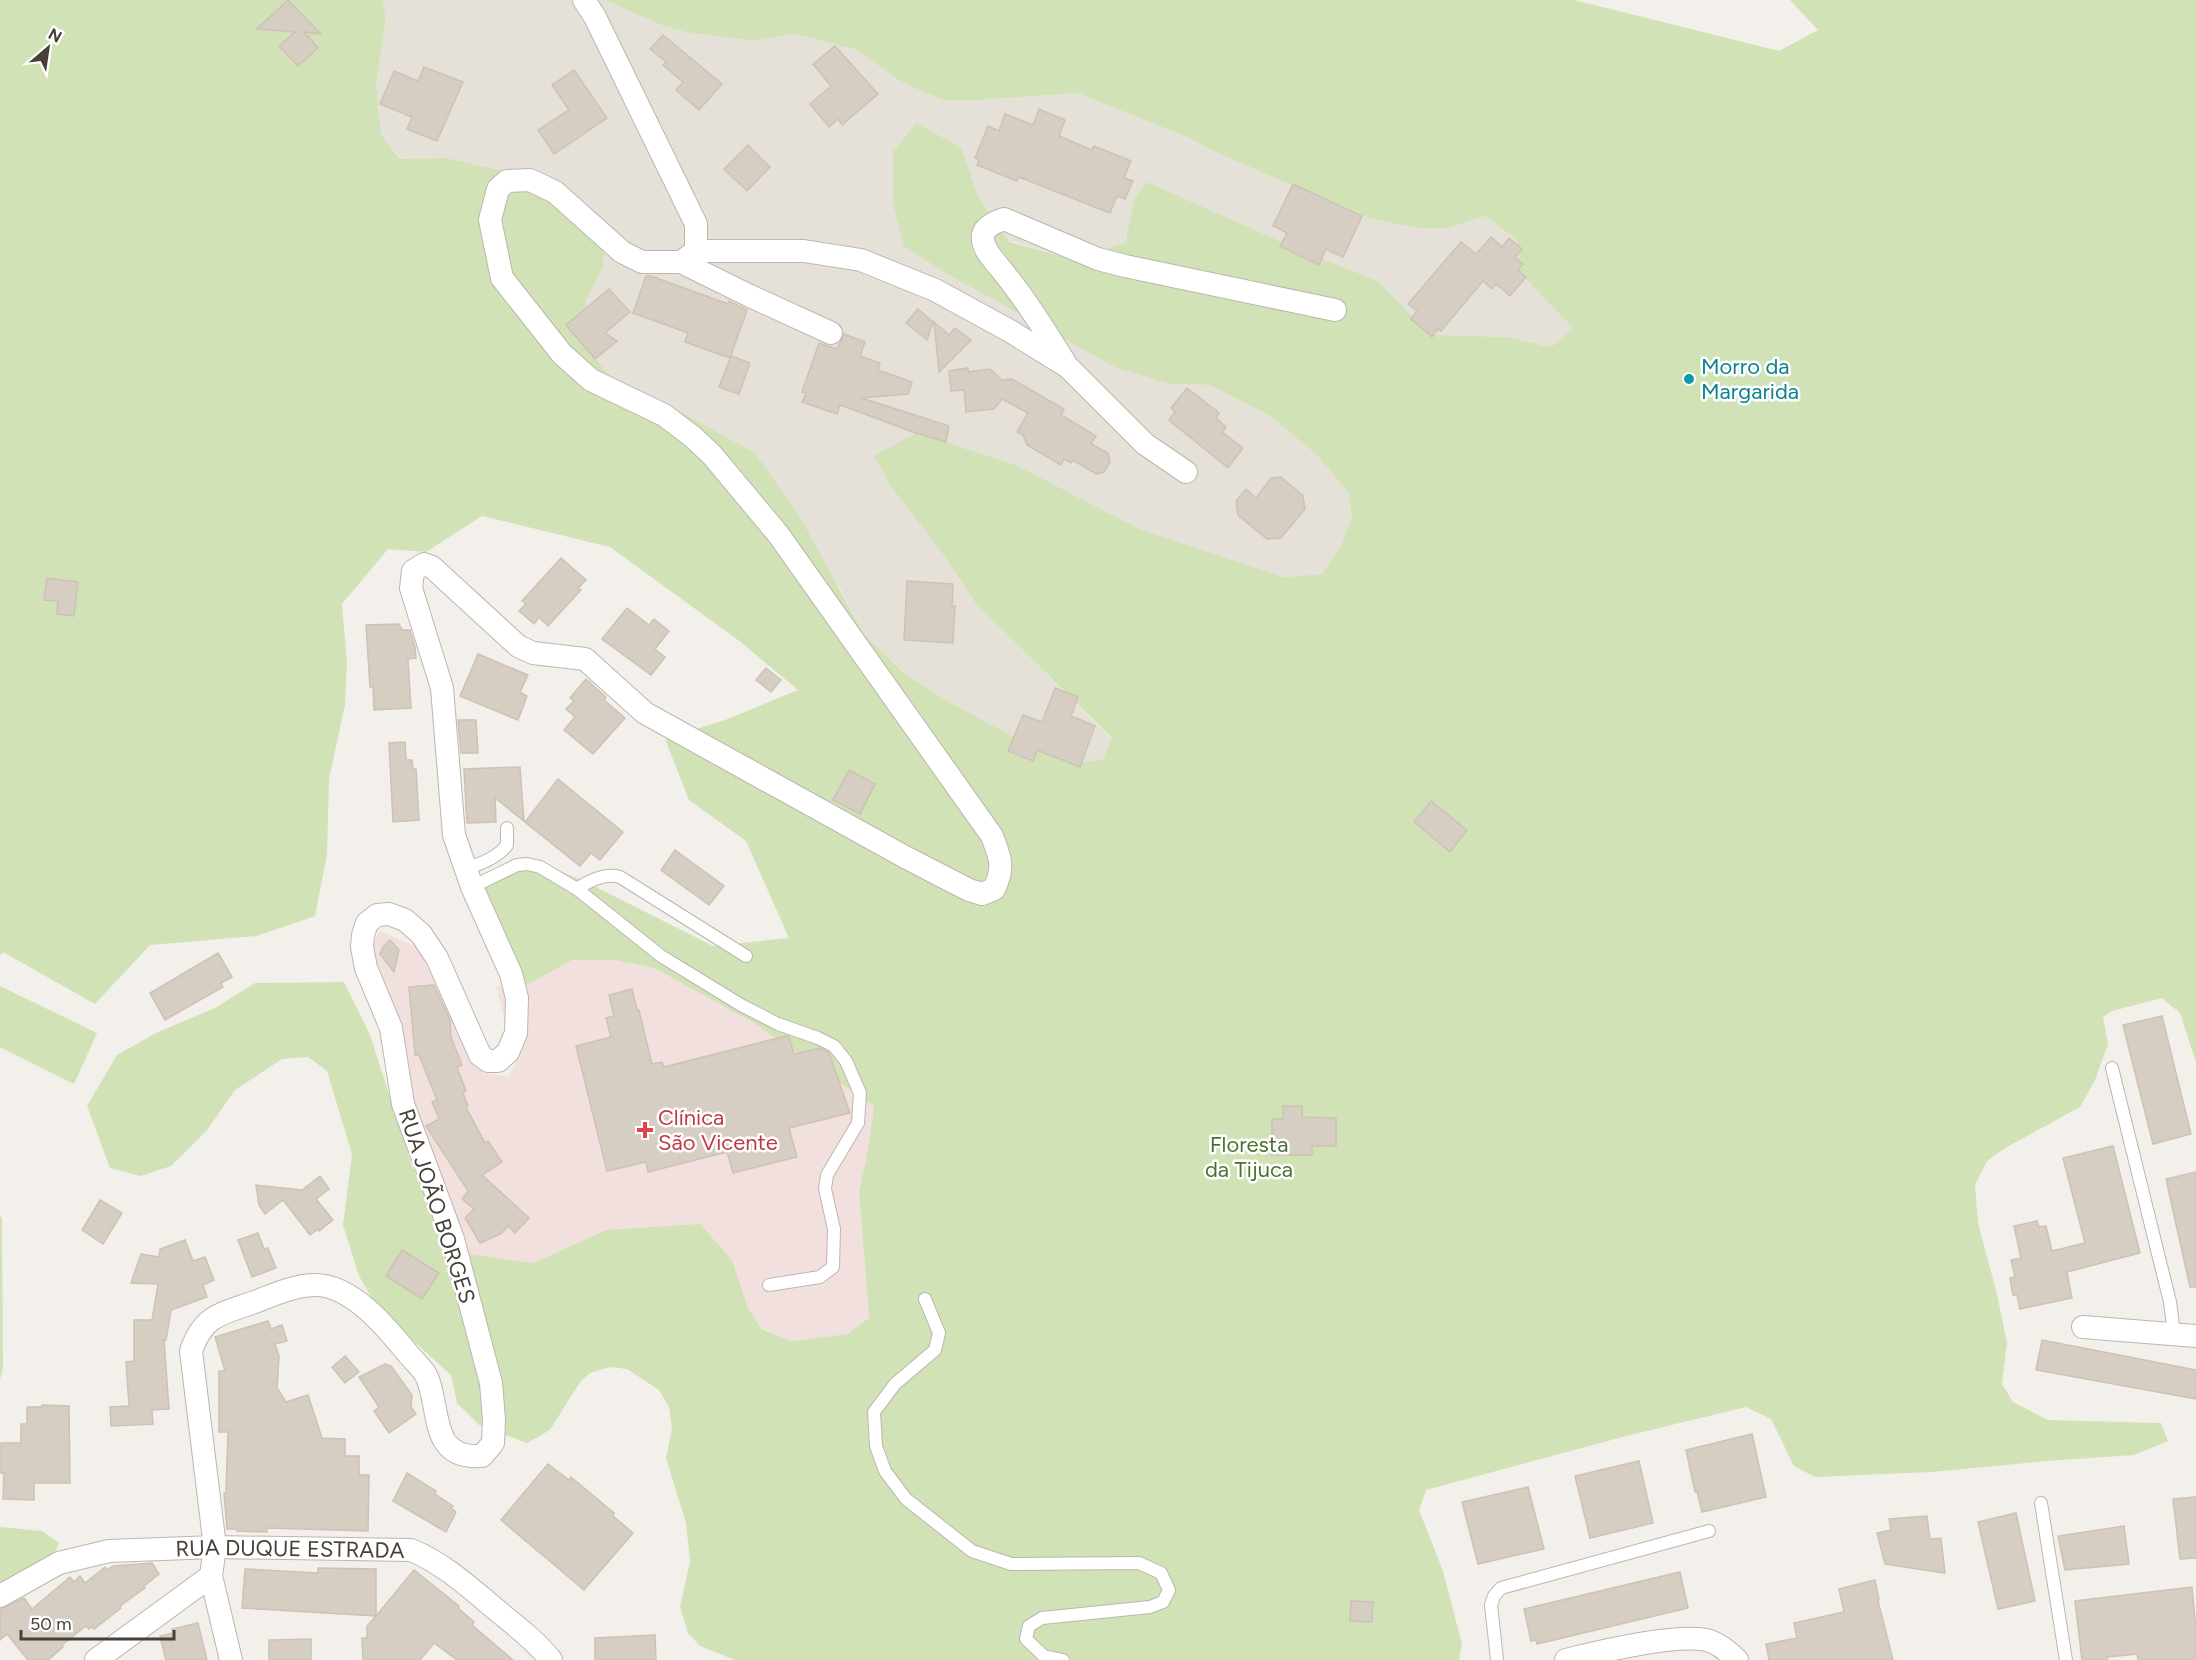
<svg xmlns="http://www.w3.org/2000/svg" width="2196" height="1660" viewBox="0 0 2196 1660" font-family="Figtree,sans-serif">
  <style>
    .residential { fill: #e6e1d8 }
    .medical { fill: #f2e0df }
    .green { fill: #d2e2b7 }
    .building { fill: #d6cdc3; stroke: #cdc2b4; stroke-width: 1.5 }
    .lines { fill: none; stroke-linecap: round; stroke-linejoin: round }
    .service-casing { stroke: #bdb6ad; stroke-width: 14 }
    .minor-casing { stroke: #bdb6ad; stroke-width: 24 }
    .service { stroke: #fff; stroke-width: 12 }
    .minor { stroke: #fff; stroke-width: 22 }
    .culture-dot { fill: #0f9aa8; stroke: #fff; stroke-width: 2 }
    .health-dot { fill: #e0444e; stroke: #fff; stroke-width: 2 }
    .labels { text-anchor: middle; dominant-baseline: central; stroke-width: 5; stroke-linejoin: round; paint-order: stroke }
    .culture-label { font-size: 22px; fill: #0d838f; stroke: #fff; text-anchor: start }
    .health-label { font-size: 22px; fill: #be3a42; stroke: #fff; text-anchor: start }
    .park-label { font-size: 22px; fill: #4e7133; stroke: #fff }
    .street-label { font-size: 22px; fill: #464039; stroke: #fff }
  </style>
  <rect width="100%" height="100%" fill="#f3efea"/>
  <!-- residential -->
  <path class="residential" d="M 383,0 L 605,0 L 661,25 L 755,41 L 795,34 L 857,50 L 901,82 L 982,100 L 1077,93 L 1189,138 L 1224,156 L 1371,219 L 1418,228 L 1448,228 L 1485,216 L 1516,239 L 1520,273 L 1573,328 L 1551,347 L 1508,337 L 1431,336 L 1134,200 L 1125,243 L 1071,259 L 1010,241 L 978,196 L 962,148 L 893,152 L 1170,384 L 1210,385 L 1270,416 L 1317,455 L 1348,492 L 1352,516 L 1341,548 L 1322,574 L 1284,577 L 1140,529 L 1016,465 L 940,550 L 976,604 L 1112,739 L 1103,759 L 1078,763 L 1033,747 L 1001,732 L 954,705 L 905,674 L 864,634 L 840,588 L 755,453 L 652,396 L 616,386 L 585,343 L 586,300 L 603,267 L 446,158 L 401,159 L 381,134 L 376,84 L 386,20 Z"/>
  <!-- medical -->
  <path class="medical" d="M 380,931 L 441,958 L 483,1072 L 508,1077 L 516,1063 L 496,986 L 523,987 L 571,960 L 615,960 L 654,968 L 752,1022 L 874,1106 L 867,1155 L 859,1192 L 869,1318 L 847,1334 L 792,1341 L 762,1328 L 748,1308 L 732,1260 L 606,1230 L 533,1263 L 468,1254 L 359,969 Z"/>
  <!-- green -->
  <g class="green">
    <path d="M 0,0 L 383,0 L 386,20 L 376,84 L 381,134 L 400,159 L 446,158 L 502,171 L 558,203 L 604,235 L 603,267 L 586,300 L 585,343 L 616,386 L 652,396 L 755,453 L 800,517 L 864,634 L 905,674 L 954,705 L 1033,747 L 1078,763 L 1103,759 L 1112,738 L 976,604 L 940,550 L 890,485 L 874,456 L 916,433 L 1016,465 L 1140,529 L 1284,577 L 1322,574 L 1341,547 L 1352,516 L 1348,492 L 1317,455 L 1270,416 L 1210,385 L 1170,384 L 1117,368 L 944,272 L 904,246 L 893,205 L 893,152 L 916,123 L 962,148 L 978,196 L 1010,242 L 1071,259 L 1125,243 L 1134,200 L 1147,182 L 1302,251 L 1378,281 L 1431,335 L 1508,337 L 1551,347 L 1573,328 L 1520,273 L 1516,239 L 1485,216 L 1448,228 L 1418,228 L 1371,219 L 1224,156 L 1189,138 L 1077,93 L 982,100 L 943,100 L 901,82 L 857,50 L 795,34 L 755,41 L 686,32 L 661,25 L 605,0 L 1574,0 L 1779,51 L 1818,30 L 1790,0 L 2196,0 L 2196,1062 L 2180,1013 L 2162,998 L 2112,1011 L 2103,1017 L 2108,1044 L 2095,1080 L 2080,1107 L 2005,1148 L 1987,1161 L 1975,1185 L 1978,1223 L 1997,1294 L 2007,1343 L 2002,1384 L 2013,1402 L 2048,1420 L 2161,1423 L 2168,1441 L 2134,1455 L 2047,1461 L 1931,1472 L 1815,1477 L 1794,1466 L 1771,1419 L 1746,1407 L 1630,1435 L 1426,1490 L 1419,1510 L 1443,1571 L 1462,1644 L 1459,1660 L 735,1660 L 700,1646 L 688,1633 L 680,1607 L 690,1561 L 686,1523 L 666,1458 L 672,1429 L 669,1407 L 659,1390 L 627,1369 L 610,1367 L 590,1373 L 580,1382 L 550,1430 L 527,1443 L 479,1425 L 457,1403 L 451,1375 L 378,1309 L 359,1276 L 343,1225 L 352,1154 L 327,1071 L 308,1057 L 282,1059 L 235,1090 L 207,1130 L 171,1166 L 141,1176 L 110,1168 L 87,1106 L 117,1055 L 158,1032 L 215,1008 L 255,983 L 344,982 L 370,1035 L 412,1166 L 439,1225 L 468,1254 L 533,1263 L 606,1230 L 700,1224 L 732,1260 L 748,1308 L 762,1329 L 792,1341 L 847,1334 L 869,1318 L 859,1191 L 867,1155 L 874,1106 L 752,1022 L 654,968 L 615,960 L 572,960 L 523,987 L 502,971 L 483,885 L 538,862 L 588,883 L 713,946 L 789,938 L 746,841 L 689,800 L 665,739 L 725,720 L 798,690 L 738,640 L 610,547 L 482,516 L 426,552 L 388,549 L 342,604 L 347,662 L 345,705 L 329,779 L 327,855 L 315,916 L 257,936 L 150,945 L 95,1004 L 3,952 L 0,956 Z"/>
    <path d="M 0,986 L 97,1033 L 74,1084 L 0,1047 Z"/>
    <path d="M 0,1216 L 2,1218 L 3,1367 L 0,1380 Z"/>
    <path d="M 0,1527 L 42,1531 L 59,1543 L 54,1554 L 0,1583 Z"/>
  </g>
  <!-- building -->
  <g class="building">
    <path d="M 288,0 L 321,34 L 304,32 L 318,48 L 298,66 L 279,46 L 295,32 L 257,29 Z"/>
    <path d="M 663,35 L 722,84 L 699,110 L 676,90 L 683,82 L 663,65 L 666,62 L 650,49 Z"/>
    <path d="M 835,46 L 878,94 L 842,125 L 838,119 L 829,127 L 810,104 L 831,86 L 813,64 Z"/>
    <path d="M 424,67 L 463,82 L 437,141 L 407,129 L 412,117 L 380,104 L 394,71 L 418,81 Z"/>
    <path d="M 574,70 L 607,118 L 554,154 L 538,130 L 569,110 L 552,85 Z"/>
    <path d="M 1039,109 L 1065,120 L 1059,136 L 1092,150 L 1094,146 L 1131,161 L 1124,178 L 1133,181 L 1125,199 L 1117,196 L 1110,213 L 1019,177 L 1017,181 L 977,165 L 979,160 L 975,158 L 988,126 L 999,131 L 1005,114 L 1033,125 Z"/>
    <path d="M 748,145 L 770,167 L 747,191 L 724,169 Z"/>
    <path d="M 1293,184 L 1362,216 L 1343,257 L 1326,249 L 1319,265 L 1280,246 L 1287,233 L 1273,226 Z"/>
    <path d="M 1491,237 L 1502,247 L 1509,238 L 1522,249 L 1515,257 L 1523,264 L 1518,270 L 1526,277 L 1510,296 L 1496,284 L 1492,289 L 1483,281 L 1441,331 L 1438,329 L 1432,337 L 1411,319 L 1417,311 L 1408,304 L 1461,242 L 1476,254 Z"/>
    <path d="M 646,276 L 651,276 L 728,304 L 729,301 L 747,310 L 730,358 L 685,342 L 688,333 L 633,313 Z"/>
    <path d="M 609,289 L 630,312 L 605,333 L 617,341 L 595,359 L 566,325 Z"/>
    <path d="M 918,309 L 933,322 L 927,340 L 906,323 Z"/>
    <path d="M 934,322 L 949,335 L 955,328 L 971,340 L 939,372 Z"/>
    <path d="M 844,334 L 865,342 L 860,356 L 880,363 L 878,370 L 912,382 L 908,394 L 862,398 L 949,426 L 946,442 L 913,432 L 840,405 L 837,414 L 802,402 L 806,393 L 802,392 L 819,343 L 837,349 Z"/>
    <path d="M 731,356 L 750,363 L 739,394 L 719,387 Z"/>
    <path d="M 968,368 L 968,372 L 990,369 L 1002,380 L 1012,379 L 1064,409 L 1061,415 L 1096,436 L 1091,444 L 1108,453 L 1110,462 L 1104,472 L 1096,474 L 1073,460 L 1071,463 L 1064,459 L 1061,465 L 1027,445 L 1023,435 L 1017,432 L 1028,413 L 1002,399 L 994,409 L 966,412 L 964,390 L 951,391 L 949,371 Z"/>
    <path d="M 1187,388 L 1219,413 L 1216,418 L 1226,427 L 1222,432 L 1243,448 L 1228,468 L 1169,420 L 1175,412 L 1171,408 Z"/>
    <path d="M 1281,477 L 1303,496 L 1305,509 L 1281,538 L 1267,539 L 1238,515 L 1236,501 L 1246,489 L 1256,498 L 1271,478 Z"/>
    <path d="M 561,558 L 586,580 L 578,588 L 581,590 L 548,626 L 539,617 L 534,624 L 519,611 L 526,604 L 522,601 Z"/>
    <path d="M 47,578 L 78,582 L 74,616 L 57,614 L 58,601 L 44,600 Z"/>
    <path d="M 907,581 L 953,584 L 952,606 L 955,606 L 953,643 L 904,640 Z"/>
    <path d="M 627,608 L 649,625 L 654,619 L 669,631 L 655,649 L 665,657 L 651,675 L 602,639 Z"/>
    <path d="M 399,624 L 402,630 L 410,630 L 415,647 L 416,658 L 408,659 L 411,708 L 374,710 L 373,687 L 370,687 L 366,625 Z"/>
    <path d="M 478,654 L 528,675 L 520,692 L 527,696 L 518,720 L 460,696 Z"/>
    <path d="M 766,668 L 781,680 L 771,692 L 756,680 Z"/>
    <path d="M 586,679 L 606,697 L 604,700 L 625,718 L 593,754 L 564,730 L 575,717 L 566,709 L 574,701 L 570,698 Z"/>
    <path d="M 1055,688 L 1078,697 L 1071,716 L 1095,726 L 1080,767 L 1037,750 L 1033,761 L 1008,751 L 1023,715 L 1042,722 Z"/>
    <path d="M 458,720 L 476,720 L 478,753 L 461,753 Z"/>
    <path d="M 405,742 L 406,760 L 412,760 L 413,769 L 416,769 L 419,820 L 393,822 L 389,743 Z"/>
    <path d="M 520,767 L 524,821 L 495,798 L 496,822 L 467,823 L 464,769 Z"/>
    <path d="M 849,770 L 875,784 L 860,814 L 833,800 Z"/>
    <path d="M 558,779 L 623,832 L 600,860 L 591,853 L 580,866 L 525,822 Z"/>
    <path d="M 1431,801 L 1467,830 L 1450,852 L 1414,822 Z"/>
    <path d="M 675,850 L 724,886 L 709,905 L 661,870 Z"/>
    <path d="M 390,940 L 399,950 L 394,972 L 380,954 L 383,947 Z"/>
    <path d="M 218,953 L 232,977 L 221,983 L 223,987 L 165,1020 L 150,993 Z"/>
    <path d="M 434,985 L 450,1020 L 451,1037 L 462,1065 L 457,1067 L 466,1091 L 463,1093 L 468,1106 L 466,1107 L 485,1143 L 488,1141 L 502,1162 L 482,1175 L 529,1218 L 515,1233 L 508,1226 L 501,1234 L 480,1243 L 465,1218 L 474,1209 L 462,1199 L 468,1191 L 426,1126 L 439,1119 L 432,1102 L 437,1100 L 419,1055 L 415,1055 L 409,987 Z"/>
    <path d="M 632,989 L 637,1010 L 639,1010 L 652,1064 L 662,1062 L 664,1067 L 786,1036 L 789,1037 L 794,1054 L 820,1048 L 829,1053 L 850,1113 L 789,1128 L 797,1157 L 733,1173 L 727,1152 L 648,1172 L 646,1162 L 607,1171 L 576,1046 L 611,1037 L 606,1018 L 614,1016 L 609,995 Z"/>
    <path d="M 2162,1016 L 2191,1134 L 2153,1144 L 2123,1025 Z"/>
    <path d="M 1283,1106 L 1302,1106 L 1302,1117 L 1336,1118 L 1336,1146 L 1312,1146 L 1312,1155 L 1272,1155 L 1272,1119 L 1283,1119 Z"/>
    <path d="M 2113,1146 L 2140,1253 L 2067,1272 L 2072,1298 L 2020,1309 L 2017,1295 L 2013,1295 L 2010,1278 L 2015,1277 L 2011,1260 L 2021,1258 L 2014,1226 L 2037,1221 L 2039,1227 L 2046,1226 L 2052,1251 L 2085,1243 L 2063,1158 Z"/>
    <path d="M 2196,1172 L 2196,1287 L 2190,1287 L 2166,1179 Z"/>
    <path d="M 320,1176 L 329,1189 L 316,1199 L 333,1220 L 319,1231 L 318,1229 L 310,1235 L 283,1200 L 265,1214 L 259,1205 L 256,1185 L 302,1190 Z"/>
    <path d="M 100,1200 L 122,1213 L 103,1244 L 82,1230 Z"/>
    <path d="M 258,1233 L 264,1249 L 268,1248 L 276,1268 L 252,1277 L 238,1240 Z"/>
    <path d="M 185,1240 L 193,1261 L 205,1257 L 214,1280 L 203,1285 L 207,1297 L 171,1310 L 166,1340 L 164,1340 L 169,1409 L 152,1410 L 153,1424 L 111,1426 L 110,1407 L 129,1406 L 126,1362 L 134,1361 L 134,1320 L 152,1320 L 158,1284 L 131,1283 L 141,1254 L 159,1257 L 160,1249 Z"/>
    <path d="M 402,1250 L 439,1273 L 422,1299 L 386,1276 Z"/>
    <path d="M 268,1321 L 271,1329 L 282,1325 L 287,1341 L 275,1344 L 279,1356 L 277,1388 L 286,1402 L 308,1395 L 322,1438 L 345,1439 L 345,1456 L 359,1456 L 359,1475 L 369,1475 L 368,1531 L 267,1528 L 267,1532 L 237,1531 L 237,1529 L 227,1529 L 224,1493 L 226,1493 L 228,1432 L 219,1432 L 219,1371 L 225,1371 L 215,1337 Z"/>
    <path d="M 2042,1340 L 2196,1370 L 2196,1399 L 2036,1370 Z"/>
    <path d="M 345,1356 L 359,1372 L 345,1383 L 332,1367 Z"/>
    <path d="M 385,1364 L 391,1366 L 412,1395 L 411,1407 L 416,1414 L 389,1433 L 374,1411 L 379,1407 L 359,1377 Z"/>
    <path d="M 42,1405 L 69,1406 L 70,1483 L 34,1483 L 34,1500 L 3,1499 L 4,1473 L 1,1473 L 1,1443 L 21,1443 L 21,1424 L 27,1424 L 27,1407 L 42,1407 Z"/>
    <path d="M 1752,1434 L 1766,1497 L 1702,1512 L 1697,1491 L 1695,1492 L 1686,1450 Z"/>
    <path d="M 1639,1461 L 1653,1523 L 1590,1538 L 1575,1476 Z"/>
    <path d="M 548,1464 L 569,1480 L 571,1477 L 614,1513 L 613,1516 L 633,1533 L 584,1590 L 501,1520 Z"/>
    <path d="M 407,1473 L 436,1491 L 435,1494 L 453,1506 L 451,1508 L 456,1512 L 446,1532 L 393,1501 Z"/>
    <path d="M 1528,1487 L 1544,1549 L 1478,1564 L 1462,1502 Z"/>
    <path d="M 2196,1497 L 2196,1558 L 2180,1559 L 2173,1499 Z"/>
    <path d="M 2016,1513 L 2035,1601 L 1998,1609 L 1978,1522 Z"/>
    <path d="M 1927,1516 L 1930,1539 L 1941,1538 L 1945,1573 L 1885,1564 L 1877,1533 L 1891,1530 L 1889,1519 Z"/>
    <path d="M 2124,1526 L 2129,1564 L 2065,1570 L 2058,1536 Z"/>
    <path d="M 152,1563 L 159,1574 L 144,1586 L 145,1588 L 120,1606 L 121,1608 L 94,1629 L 92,1627 L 89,1629 L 86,1626 L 62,1645 L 63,1647 L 48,1660 L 28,1660 L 7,1634 L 0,1640 L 0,1609 L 24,1598 L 32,1609 L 70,1577 L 74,1582 L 80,1576 L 85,1583 L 105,1567 L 107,1570 L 113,1566 Z"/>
    <path d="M 318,1568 L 376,1569 L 376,1616 L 414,1570 L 459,1606 L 458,1608 L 474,1622 L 472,1625 L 513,1660 L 457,1660 L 434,1643 L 420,1660 L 363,1660 L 362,1638 L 367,1638 L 367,1626 L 376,1616 L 242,1608 L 245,1569 L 318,1573 Z"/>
    <path d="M 1680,1572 L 1688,1608 L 1537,1644 L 1536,1640 L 1531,1641 L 1524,1609 Z"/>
    <path d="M 1875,1580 L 1879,1600 L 1878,1601 L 1893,1660 L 1769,1660 L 1766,1644 L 1797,1638 L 1794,1623 L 1844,1612 L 1839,1589 Z"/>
    <path d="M 2192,1587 L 2196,1630 L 2196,1660 L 2138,1660 L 2137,1654 L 2107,1657 L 2107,1660 L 2082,1660 L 2075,1601 Z"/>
    <path d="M 1351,1601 L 1373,1602 L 1372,1622 L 1350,1621 Z"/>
    <path d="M 198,1623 L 207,1660 L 166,1660 L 160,1636 L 173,1633 L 172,1629 Z"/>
    <path d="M 655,1635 L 656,1660 L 595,1660 L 595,1638 Z"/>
    <path d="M 311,1639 L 311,1660 L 269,1660 L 269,1640 Z"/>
  </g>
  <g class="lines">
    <defs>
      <g id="service">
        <path d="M 466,868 C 482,864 497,858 507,845 L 507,828"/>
        <path d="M 472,887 L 517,865 L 527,864 L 540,867 L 577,889 L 661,956 L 741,1005 L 778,1024 L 818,1038 L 834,1046 L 846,1061 L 860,1093 L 858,1123 L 827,1175 L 825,1189 L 834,1229 L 833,1267 L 820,1277 L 769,1285"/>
        <path d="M 577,889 C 589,881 606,873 620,877 L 746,956"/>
        <path d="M 2112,1068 L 2170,1302 L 2174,1333"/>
        <path d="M 925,1299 L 939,1333 L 935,1350 L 895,1384 L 874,1412 L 876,1446 L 885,1471 L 906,1499 L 972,1551 L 1011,1564 L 1139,1563 L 1161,1573 L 1169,1590 L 1163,1602 L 1150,1607 L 1042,1618 L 1029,1626 L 1026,1639 L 1044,1656 L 1063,1660"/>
        <path d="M 2041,1503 L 2066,1660"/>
        <path d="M 1497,1660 L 1491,1605 L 1494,1596 L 1501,1588 L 1709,1531"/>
      </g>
      <g id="minor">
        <path d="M 696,251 L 804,251 L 861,260 L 935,290 L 1010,331 L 1068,367 L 1145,444 L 1186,472"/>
        <path d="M 681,262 L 748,295 L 831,333"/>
        <path d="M 1064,361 C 1044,329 1024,297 1000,268 C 994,260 984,251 983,240 C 981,228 995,222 1004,219 L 1098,259 L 1125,266 L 1335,310"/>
        <path d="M 2083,1327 L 2196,1336"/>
        <path id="s1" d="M 0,1596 L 59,1563 L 109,1551 L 215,1547 L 411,1550 C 445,1564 471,1589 499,1612 C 517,1627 536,1641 551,1660"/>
        <path d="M 96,1660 L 211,1576"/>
        <path d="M 231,1660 L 211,1576 L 215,1547 L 191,1351 C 203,1316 220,1314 252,1303 C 271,1296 292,1286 313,1285 C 351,1283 388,1329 409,1355 C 415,1362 423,1369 427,1377 C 441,1410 429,1460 482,1456 L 493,1443 L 494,1420 L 491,1383 L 453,1239 L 403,1104 L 391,1028 L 366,968 L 362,947 L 363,935 L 367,923 L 377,915 L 389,914 L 405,920 L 421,934 L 437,958 L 480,1055 L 488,1061 L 498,1061 L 508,1052 L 516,1033 L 517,998 L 511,974 L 472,887 L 454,835 L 442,688 L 411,588 L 413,571 L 424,564 L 432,567 L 518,646 L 533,653 L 585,659 L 645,713 L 905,857 L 969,890 L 982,894 L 994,889 C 1005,867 1000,857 992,836 L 778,534 L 712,455 L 693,437 L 664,415 L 591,380 L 562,354 L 502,278 L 490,220 L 498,189 L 507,181 L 530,180 L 555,192 L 622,252 L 642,262 L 681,262 L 696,251 L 696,224 L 595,17 L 584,0"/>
        <path d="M 1566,1660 C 1597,1652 1682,1632 1710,1641 C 1721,1645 1729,1652 1737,1660"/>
      </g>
    </defs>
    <!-- service casing -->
    <use href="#service" class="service-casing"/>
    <!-- minor casing -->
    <use href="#minor" class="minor-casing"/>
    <!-- service -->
    <use href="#service" class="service"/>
    <!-- minor -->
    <use href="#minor" class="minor"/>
  </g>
  <!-- markers -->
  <circle class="culture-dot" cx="1689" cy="379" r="6"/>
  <path class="health-dot" d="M642 1121h6v6h6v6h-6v6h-6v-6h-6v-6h6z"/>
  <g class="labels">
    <!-- culture labels -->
    <g class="culture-label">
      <text x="1701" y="366">Morro da<tspan x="1701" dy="25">Margarida</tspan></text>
    </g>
    <!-- health labels -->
    <g class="health-label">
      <text x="658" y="1117">Clínica<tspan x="658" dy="25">São Vicente</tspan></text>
    </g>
    <!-- park labels -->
    <g class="park-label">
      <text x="1249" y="1144">Floresta<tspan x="1249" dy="25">da Tijuca</tspan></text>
    </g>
    <!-- street labels -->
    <g class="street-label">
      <text transform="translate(437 1206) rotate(72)">RUA JOÃO BORGES</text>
      <text stroke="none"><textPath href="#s1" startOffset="300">RUA DUQUE ESTRADA</textPath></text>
    </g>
  </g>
  <!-- north arrow -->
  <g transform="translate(48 48) rotate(29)" stroke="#ffffff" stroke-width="4.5" paint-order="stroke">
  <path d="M0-4.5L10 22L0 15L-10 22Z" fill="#464039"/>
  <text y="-9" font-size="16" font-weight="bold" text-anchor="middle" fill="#464039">N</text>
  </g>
  <!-- scale -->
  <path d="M21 1630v9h153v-9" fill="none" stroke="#464039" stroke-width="3"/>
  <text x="30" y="1630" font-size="18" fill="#464039" stroke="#ffffff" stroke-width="4.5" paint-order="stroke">50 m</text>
</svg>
